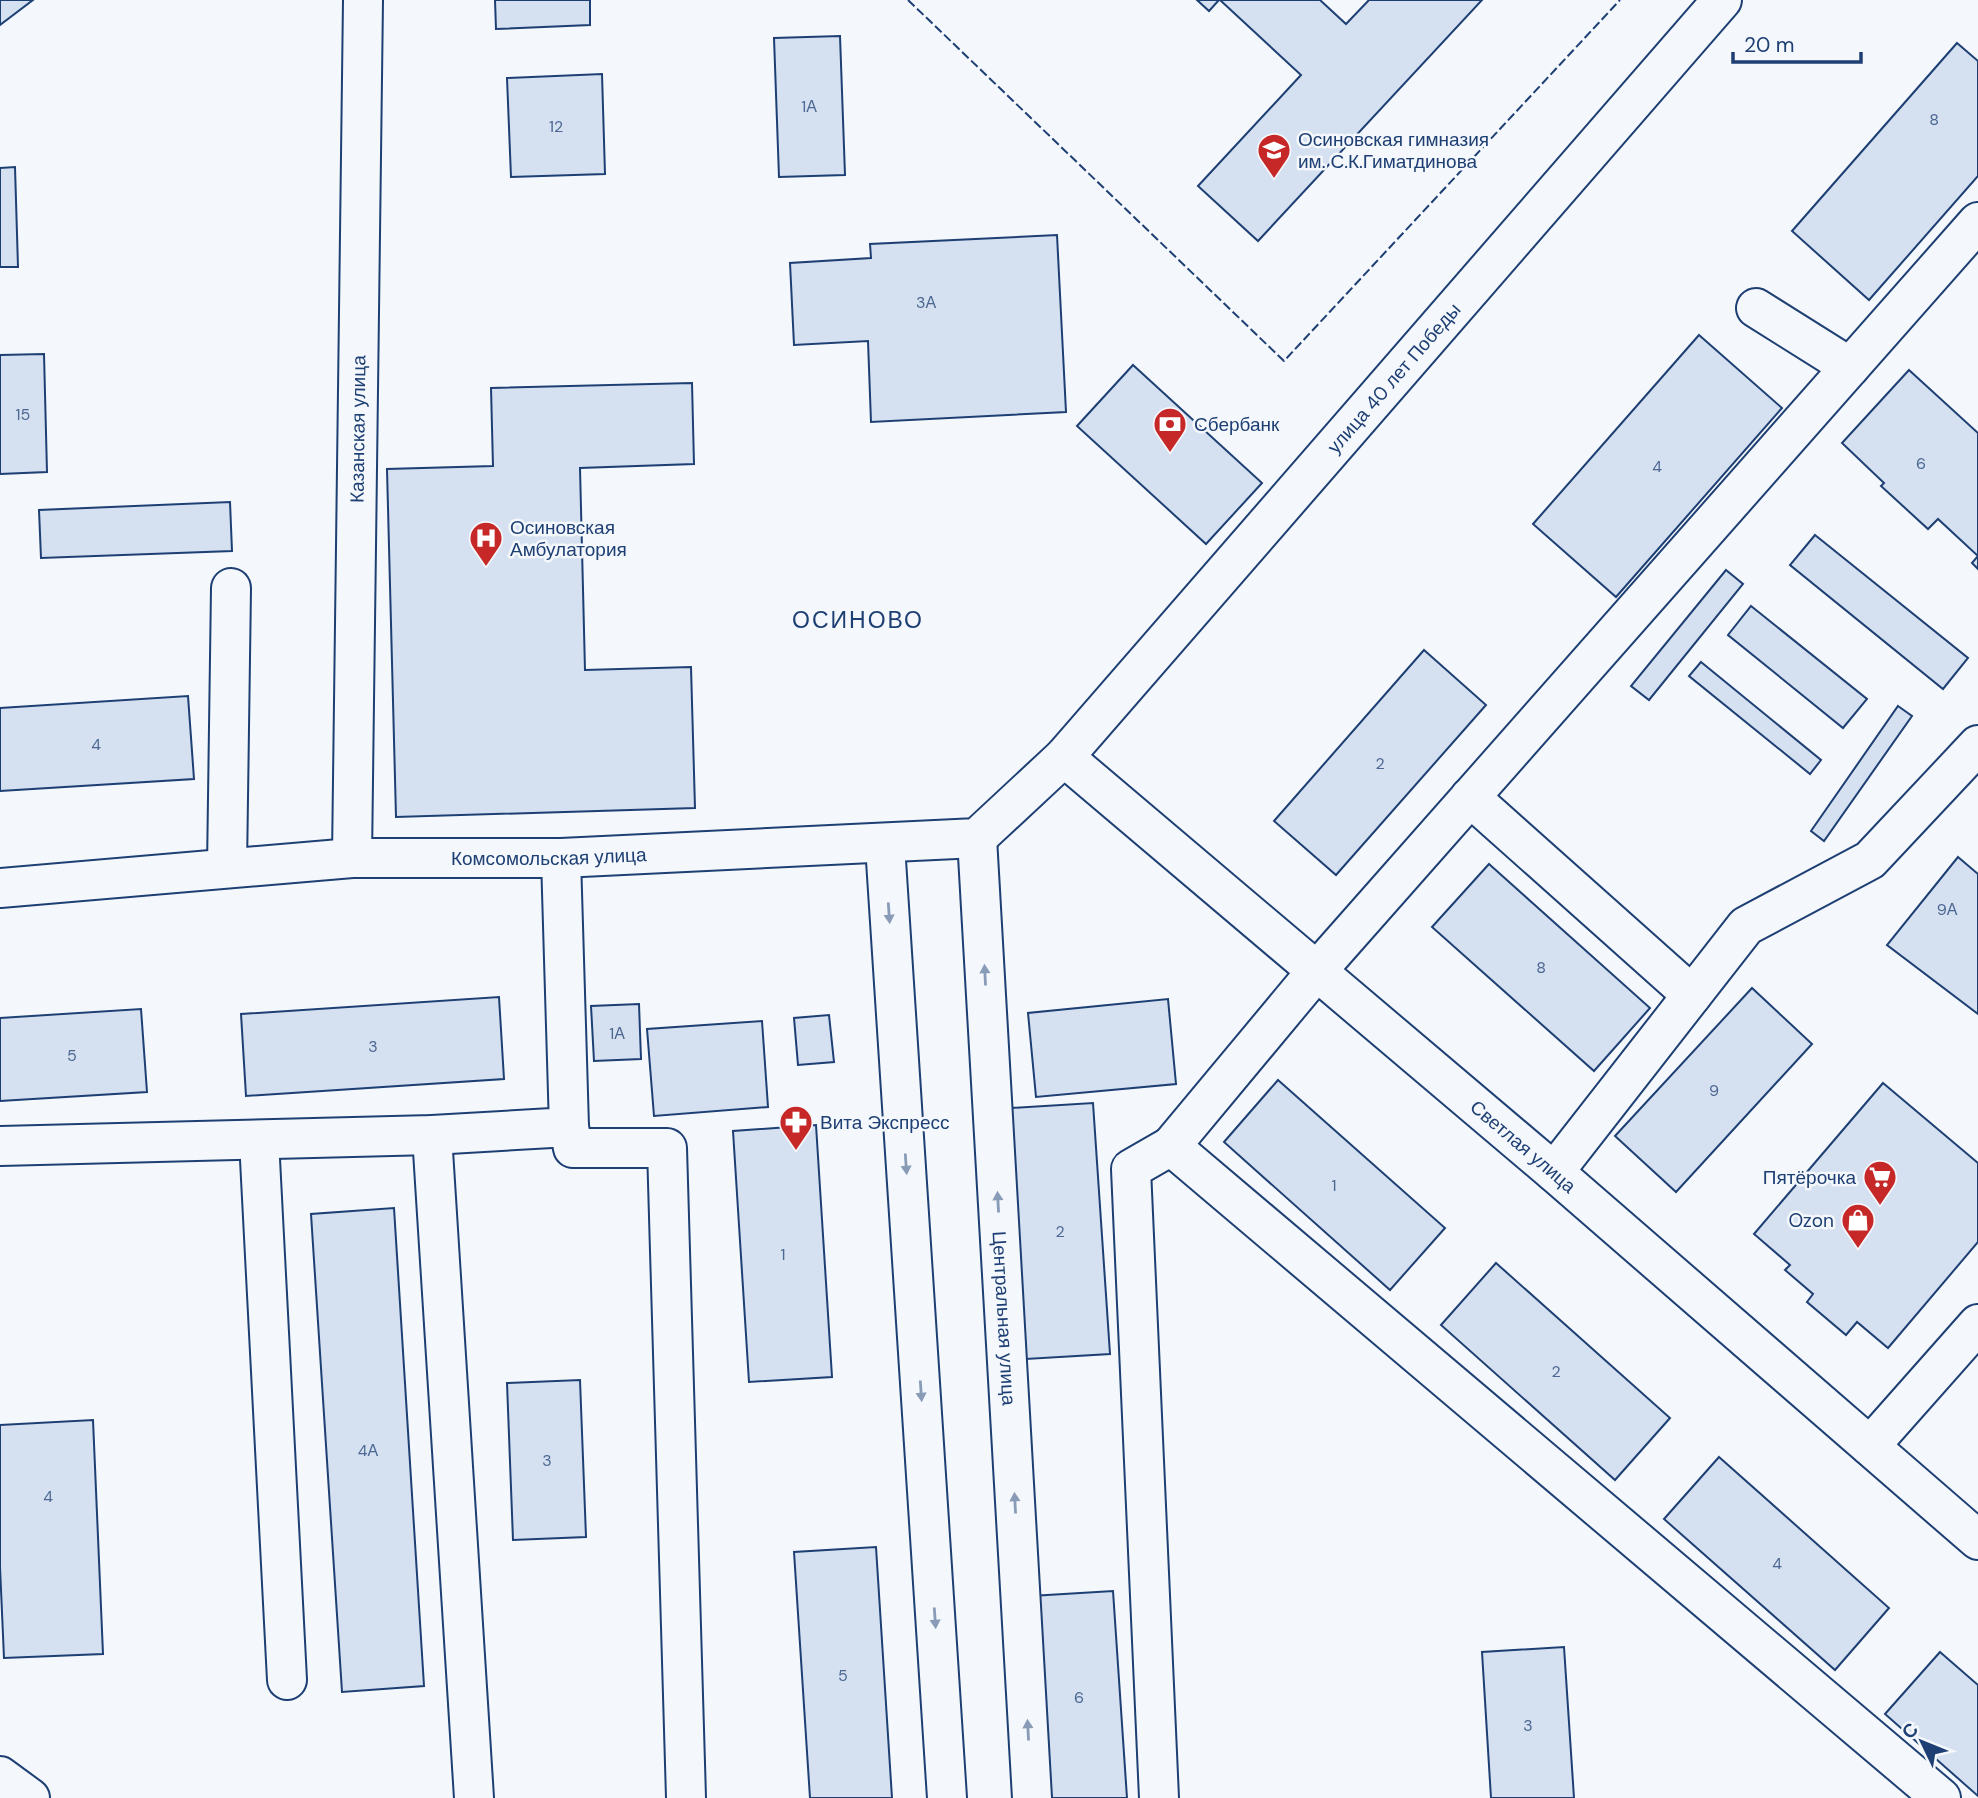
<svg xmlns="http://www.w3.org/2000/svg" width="1978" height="1798" viewBox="0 0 1978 1798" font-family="'DM Sans',sans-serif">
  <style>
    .building { fill: #d5e0f0; stroke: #1d3f73; stroke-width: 2 }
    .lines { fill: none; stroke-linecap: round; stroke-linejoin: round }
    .minor-casing { stroke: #1d3f73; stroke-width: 42 }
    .minor { stroke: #f4f7fb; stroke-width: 38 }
    .fence { stroke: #1d3f73; stroke-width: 2; stroke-dasharray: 9 3.5; stroke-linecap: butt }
    .oneway { fill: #889bb7 }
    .labels { text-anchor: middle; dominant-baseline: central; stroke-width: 5; stroke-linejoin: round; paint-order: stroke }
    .number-label { font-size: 16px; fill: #4b6792 }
    .poi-label { font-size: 19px; fill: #1d3f73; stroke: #f4f7fb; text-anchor: start }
    .street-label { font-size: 19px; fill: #1d3f73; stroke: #f4f7fb }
    .quarter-label { font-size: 23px; letter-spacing: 2px; fill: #1d3f73; stroke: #f4f7fb }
  </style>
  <rect width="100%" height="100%" fill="#f4f7fb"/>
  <!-- building -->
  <g class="building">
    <path d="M 0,0 L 33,0 L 0,25 Z"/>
    <path d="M 495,0 L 590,0 L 590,25 L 496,29 Z"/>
    <path d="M 1197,0 L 1219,0 L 1209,11 Z"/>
    <path d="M 1220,0 L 1320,0 L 1346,24 L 1369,0 L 1482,0 L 1258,241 L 1198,186 L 1301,75 Z"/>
    <path d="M 840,36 L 845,175 L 779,177 L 774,38 Z"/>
    <path d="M 1957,43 L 1978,61 L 1978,176 L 1869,300 L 1792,231 Z"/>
    <path d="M 602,74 L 605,174 L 511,177 L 507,78 Z"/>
    <path d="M 15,167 L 18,267 L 0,267 L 0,168 Z"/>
    <path d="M 1057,235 L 1066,412 L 871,422 L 868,341 L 794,345 L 790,263 L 871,258 L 870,244 Z"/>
    <path d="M 1699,335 L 1782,408 L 1616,597 L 1533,524 Z"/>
    <path d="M 44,354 L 47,472 L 0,474 L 0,355 Z"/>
    <path d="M 1133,365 L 1262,483 L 1206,544 L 1077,426 Z"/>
    <path d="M 1909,370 L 1978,433 L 1978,569 L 1972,563 L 1978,556 L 1938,519 L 1928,529 L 1881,486 L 1884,483 L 1842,443 Z"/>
    <path d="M 692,383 L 694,464 L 580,468 L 585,670 L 691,667 L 695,808 L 396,817 L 387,469 L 493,466 L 491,388 Z"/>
    <path d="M 230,502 L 232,551 L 41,558 L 39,510 Z"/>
    <path d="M 1815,535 L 1968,658 L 1943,689 L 1790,565 Z"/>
    <path d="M 1726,570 L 1743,584 L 1649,700 L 1631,686 Z"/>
    <path d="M 1751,606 L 1867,699 L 1843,728 L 1728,635 Z"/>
    <path d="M 1424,650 L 1486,705 L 1336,875 L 1274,821 Z"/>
    <path d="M 1701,662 L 1821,760 L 1810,774 L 1689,676 Z"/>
    <path d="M 188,696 L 194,779 L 0,791 L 0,708 Z"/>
    <path d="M 1898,706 L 1912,716 L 1824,841 L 1811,831 Z"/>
    <path d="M 1958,857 L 1978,874 L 1978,1014 L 1887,945 Z"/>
    <path d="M 1489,864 L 1650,1008 L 1594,1071 L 1432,927 Z"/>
    <path d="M 1752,988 L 1812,1044 L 1676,1192 L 1615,1136 Z"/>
    <path d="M 499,997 L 504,1079 L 246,1096 L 241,1014 Z"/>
    <path d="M 1168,999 L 1176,1084 L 1036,1097 L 1028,1013 Z"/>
    <path d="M 639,1004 L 641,1059 L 594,1061 L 591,1006 Z"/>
    <path d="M 141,1009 L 147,1092 L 0,1101 L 0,1018 Z"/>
    <path d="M 829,1015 L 834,1062 L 798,1065 L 794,1018 Z"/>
    <path d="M 762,1021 L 768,1107 L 654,1116 L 647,1029 Z"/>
    <path d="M 1278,1080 L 1445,1228 L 1390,1290 L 1224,1142 Z"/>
    <path d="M 1883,1083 L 1978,1163 L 1978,1242 L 1888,1348 L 1857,1322 L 1846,1335 L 1807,1302 L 1813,1294 L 1785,1270 L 1790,1265 L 1754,1234 Z"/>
    <path d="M 1093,1103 L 1110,1354 L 1026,1359 L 1011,1108 Z"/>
    <path d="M 816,1125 L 832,1377 L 749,1382 L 733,1131 Z"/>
    <path d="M 394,1208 L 424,1686 L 342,1692 L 311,1214 Z"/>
    <path d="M 1496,1263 L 1670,1418 L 1615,1480 L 1441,1325 Z"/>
    <path d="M 580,1380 L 586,1537 L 513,1540 L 507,1383 Z"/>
    <path d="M 93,1420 L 103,1654 L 4,1658 L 0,1567 L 0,1425 Z"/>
    <path d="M 1719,1457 L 1889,1608 L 1835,1670 L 1664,1519 Z"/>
    <path d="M 876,1547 L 892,1798 L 810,1798 L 794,1552 Z"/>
    <path d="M 1113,1591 L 1127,1798 L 1044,1798 L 1031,1596 Z"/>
    <path d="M 1564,1647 L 1574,1798 L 1491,1798 L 1482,1652 Z"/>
    <path d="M 1940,1652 L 1978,1685 L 1978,1796 L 1885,1714 Z"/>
  </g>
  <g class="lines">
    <defs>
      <g id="minor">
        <path d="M 1756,308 L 1850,367"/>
        <path id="s1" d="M 1064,757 L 1554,1172 L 1978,1540"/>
        <path d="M 1470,797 L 1692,995"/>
        <path id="s2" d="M 977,838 L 1032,1798"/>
        <path d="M 885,845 L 947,1798"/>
        <path id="s3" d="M 352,858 L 363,0"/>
        <path d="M 227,868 L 231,588"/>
        <path id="s4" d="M 0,888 L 352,858 L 561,858 L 977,838 L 1064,757 L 1722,0"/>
        <path d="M 569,1127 L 573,1148 L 667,1148 L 686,1798"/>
        <path d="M 432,1135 L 474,1798"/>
        <path d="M 259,1140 L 287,1680"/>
        <path d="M 0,1146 L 432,1135 L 569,1127 L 561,858"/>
        <path d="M 1554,1172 L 1746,926 L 1870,860 L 1978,745"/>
        <path d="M 1870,1446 L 1978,1324"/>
        <path d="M 0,1776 L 30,1798"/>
        <path d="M 1159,1798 L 1131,1169 L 1171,1146"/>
        <path d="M 1941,1798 L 1171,1146 L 1315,973 L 1978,222"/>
      </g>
    </defs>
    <!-- minor casing -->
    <use href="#minor" class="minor-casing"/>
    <!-- minor -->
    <use href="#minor" class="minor"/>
    <!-- fence -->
    <path class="fence" d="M 908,0 L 1284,361 L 1620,0"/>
  </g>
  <!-- one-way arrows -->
  <defs><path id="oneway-solid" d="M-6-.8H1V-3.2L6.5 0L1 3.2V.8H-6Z" transform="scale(1.75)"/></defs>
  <g class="oneway">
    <use href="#oneway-solid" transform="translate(889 913) rotate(86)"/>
    <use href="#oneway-solid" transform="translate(985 975) rotate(-93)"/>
    <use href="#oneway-solid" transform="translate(906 1164) rotate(86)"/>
    <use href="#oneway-solid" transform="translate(998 1202) rotate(-93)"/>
    <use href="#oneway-solid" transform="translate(921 1391) rotate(86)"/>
    <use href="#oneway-solid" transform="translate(1015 1503) rotate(-93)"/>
    <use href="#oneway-solid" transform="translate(935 1618) rotate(86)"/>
    <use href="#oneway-solid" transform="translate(1028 1730) rotate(-93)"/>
  </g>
  <!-- icons -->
  <defs>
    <symbol id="school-pin" viewBox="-11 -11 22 30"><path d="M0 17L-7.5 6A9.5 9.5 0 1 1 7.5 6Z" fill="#c62828" stroke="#f4f7fb"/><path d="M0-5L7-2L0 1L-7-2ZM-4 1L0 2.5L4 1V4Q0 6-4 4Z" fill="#fff"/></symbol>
    <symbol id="bank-pin" viewBox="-11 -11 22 30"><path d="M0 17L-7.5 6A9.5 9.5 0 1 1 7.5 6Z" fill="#c62828" stroke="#f4f7fb"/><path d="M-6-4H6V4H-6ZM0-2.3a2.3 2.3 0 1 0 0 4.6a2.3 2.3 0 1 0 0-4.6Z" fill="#fff"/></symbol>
    <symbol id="hospital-pin" viewBox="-11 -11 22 30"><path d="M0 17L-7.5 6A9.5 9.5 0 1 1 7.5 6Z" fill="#c62828" stroke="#f4f7fb"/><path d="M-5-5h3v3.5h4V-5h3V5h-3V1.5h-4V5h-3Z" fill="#fff"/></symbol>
    <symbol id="pharmacy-pin" viewBox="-11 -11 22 30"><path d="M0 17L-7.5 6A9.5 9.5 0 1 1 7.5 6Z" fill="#c62828" stroke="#f4f7fb"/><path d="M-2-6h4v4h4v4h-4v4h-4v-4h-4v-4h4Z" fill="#fff"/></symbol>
    <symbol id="supermarket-pin" viewBox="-11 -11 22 30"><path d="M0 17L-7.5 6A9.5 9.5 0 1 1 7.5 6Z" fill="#c62828" stroke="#f4f7fb"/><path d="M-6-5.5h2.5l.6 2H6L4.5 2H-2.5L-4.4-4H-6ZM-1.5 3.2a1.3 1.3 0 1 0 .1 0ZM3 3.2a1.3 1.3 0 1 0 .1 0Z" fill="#fff"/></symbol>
    <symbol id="shop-pin" viewBox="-11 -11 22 30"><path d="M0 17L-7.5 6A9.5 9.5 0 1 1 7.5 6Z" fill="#c62828" stroke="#f4f7fb"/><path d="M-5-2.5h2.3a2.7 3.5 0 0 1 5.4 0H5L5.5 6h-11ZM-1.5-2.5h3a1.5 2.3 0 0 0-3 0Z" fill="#fff"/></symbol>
  </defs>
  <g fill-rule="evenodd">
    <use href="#school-pin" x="1255" y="131" width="38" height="52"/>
    <use href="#bank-pin" x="1151" y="405" width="38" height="52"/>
    <use href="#hospital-pin" x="467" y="519" width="38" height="52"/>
    <use href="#pharmacy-pin" x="777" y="1103" width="38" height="52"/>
    <use href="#supermarket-pin" x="1861" y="1158" width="38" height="52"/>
    <use href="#shop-pin" x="1839" y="1201" width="38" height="52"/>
  </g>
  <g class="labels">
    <!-- number labels -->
    <g class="number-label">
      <text x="809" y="106">1А</text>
      <text x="1934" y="119">8</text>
      <text x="556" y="126">12</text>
      <text x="926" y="302">3А</text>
      <text x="23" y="414">15</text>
      <text x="1921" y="463">6</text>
      <text x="1657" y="466">4</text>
      <text x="96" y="744">4</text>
      <text x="1380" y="763">2</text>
      <text x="1947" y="909">9А</text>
      <text x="1541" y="967">8</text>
      <text x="617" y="1033">1А</text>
      <text x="373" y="1046">3</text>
      <text x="72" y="1055">5</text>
      <text x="1714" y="1090">9</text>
      <text x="1334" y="1185">1</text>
      <text x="1060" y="1231">2</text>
      <text x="783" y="1254">1</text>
      <text x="1556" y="1371">2</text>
      <text x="368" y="1450">4А</text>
      <text x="547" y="1460">3</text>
      <text x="48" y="1496">4</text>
      <text x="1777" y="1563">4</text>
      <text x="843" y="1675">5</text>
      <text x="1079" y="1697">6</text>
      <text x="1528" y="1725">3</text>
    </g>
    <!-- poi labels -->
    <g class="poi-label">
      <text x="1298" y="139">Осиновская гимназия<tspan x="1298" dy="22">им. С.К.Гиматдинова</tspan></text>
      <text x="1194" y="424">Сбербанк</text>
      <text x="510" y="527">Осиновская<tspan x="510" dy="22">Амбулатория</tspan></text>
      <text x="820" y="1122">Вита Экспресс</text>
      <text x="1856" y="1177" text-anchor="end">Пятёрочка</text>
      <text x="1834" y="1220" text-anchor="end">Ozon</text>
    </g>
    <!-- street labels -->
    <g class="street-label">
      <text stroke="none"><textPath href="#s4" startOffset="1600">улица 40 лет Победы</textPath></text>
      <text stroke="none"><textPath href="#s3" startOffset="429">Казанская улица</textPath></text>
      <text stroke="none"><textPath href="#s4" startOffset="550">Комсомольская улица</textPath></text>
      <text stroke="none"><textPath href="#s1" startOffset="602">Светлая улица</textPath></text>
      <text stroke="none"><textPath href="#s2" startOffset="481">Центральная улица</textPath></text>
    </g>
    <!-- quarter labels -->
    <g class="quarter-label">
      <text x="858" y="620">ОСИНОВО</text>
    </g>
  </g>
  <!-- north arrow -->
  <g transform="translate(1922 1742) rotate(313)" stroke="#f4f7fb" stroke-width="5" paint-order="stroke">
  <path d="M0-5L12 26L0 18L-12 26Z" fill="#1d3f73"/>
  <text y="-10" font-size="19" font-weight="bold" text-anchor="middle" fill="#1d3f73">С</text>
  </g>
  <!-- scale -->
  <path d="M1733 52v10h128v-10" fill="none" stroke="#1d3f73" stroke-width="3.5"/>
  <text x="1744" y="52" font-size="21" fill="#1d3f73" stroke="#f4f7fb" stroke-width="5" paint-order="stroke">20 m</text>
</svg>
